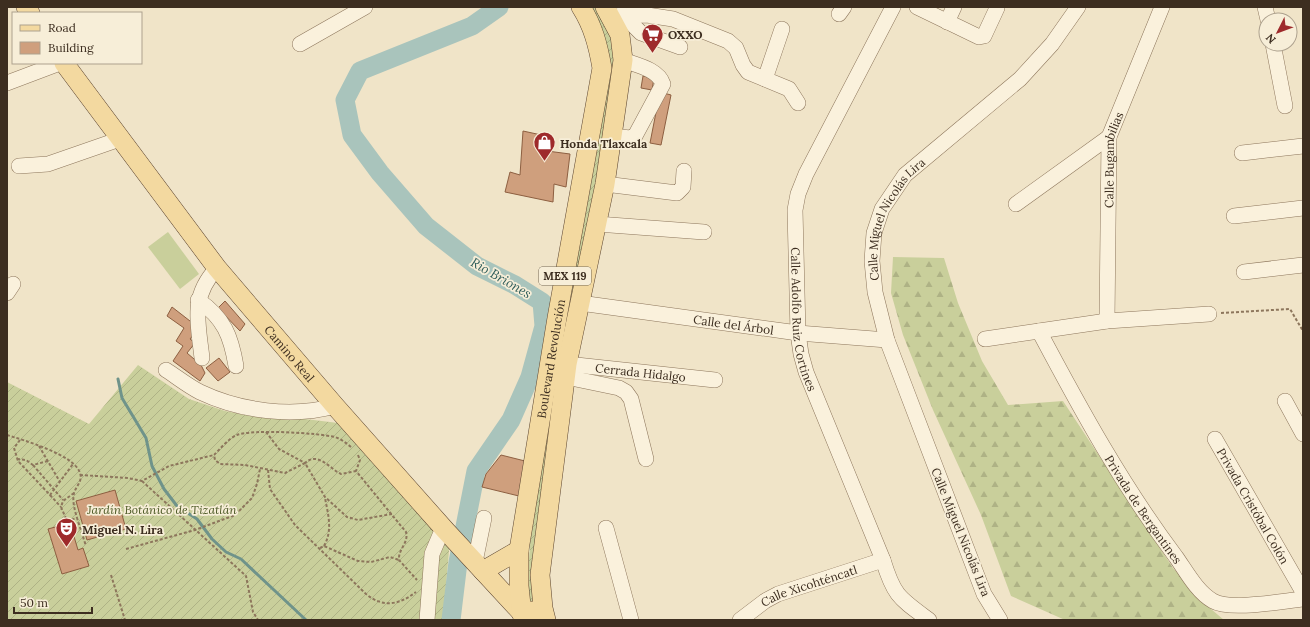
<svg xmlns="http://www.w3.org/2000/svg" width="1310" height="627" viewBox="0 0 1310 627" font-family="Lora,serif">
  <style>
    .green { fill: #c9cf9b }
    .forest { fill: url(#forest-firs) }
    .garden { fill: url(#garden-furrows) }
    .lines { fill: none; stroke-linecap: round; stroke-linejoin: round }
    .stream { stroke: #6f938a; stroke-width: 3 }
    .river { stroke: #a9c4bc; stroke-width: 19 }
    .building { fill: #cf9f7d; stroke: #8d5f41 }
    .minor-casing { stroke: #8d765c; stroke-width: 16 }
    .major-casing { stroke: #5b4430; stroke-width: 20 }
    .path { stroke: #8d765c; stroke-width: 2; stroke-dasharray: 3 2; stroke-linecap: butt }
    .minor { stroke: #faf1dc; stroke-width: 15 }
    .major { stroke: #f3d9a0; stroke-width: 19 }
    .labels { text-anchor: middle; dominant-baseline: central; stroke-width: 3.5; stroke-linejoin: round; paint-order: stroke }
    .shield { fill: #f7eed8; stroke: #756857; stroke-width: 1 }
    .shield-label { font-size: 11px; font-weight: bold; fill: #3d2e20 }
    .poi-label { font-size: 12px; font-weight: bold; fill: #3d2e20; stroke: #f7eed8; text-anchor: start }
    .street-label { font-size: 12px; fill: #3d2e20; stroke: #f7eed8 }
    .park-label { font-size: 12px; font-style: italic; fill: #4d5a26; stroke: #f7eed8 }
    .water-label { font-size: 13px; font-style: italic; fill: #2f5d5a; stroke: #f7eed8 }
  </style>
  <defs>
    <pattern id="forest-firs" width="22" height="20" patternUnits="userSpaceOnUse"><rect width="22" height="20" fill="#c9cf9b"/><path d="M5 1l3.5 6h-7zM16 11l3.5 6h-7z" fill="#aeb285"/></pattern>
    <pattern id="garden-furrows" width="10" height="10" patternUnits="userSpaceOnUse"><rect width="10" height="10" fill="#c9cf9b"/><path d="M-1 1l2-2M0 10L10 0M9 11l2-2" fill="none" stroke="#aeb285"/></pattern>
  </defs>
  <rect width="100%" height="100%" fill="#f0e4c8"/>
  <!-- green -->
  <path class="green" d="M 168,232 L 199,274 L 180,289 L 148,247 Z"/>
  <!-- forest -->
  <path class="forest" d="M 893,257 L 944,258 L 958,303 L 982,361 L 1008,405 L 1063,401 L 1173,568 L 1211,609 L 1224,620 L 1065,620 L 1011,596 L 981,515 L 933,410 L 903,335 L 891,293 Z"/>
  <!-- garden -->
  <g class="garden">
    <path d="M 590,7 L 600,7 L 614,41 L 618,66 L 566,358 L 560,319 L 607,66 Z"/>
    <path d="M 138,365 L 189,399 L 225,411 L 246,415 L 289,417 L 338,423 L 450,539 L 443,620 L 7,620 L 7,382 L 89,424 Z"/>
    <path d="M 551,381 L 563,382 L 539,606 L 526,606 L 530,543 Z"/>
  </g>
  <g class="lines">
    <!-- stream -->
    <path class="stream" d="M 118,379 L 122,398 L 146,438 L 152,466 L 164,489 L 177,506 L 197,519 L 212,539 L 226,552 L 241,559 L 306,620"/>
    <!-- river -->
    <path class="river" d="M 451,620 L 458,562 L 476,471 L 511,420 L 530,377 L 544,326 L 542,302 L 515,285 L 477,266 L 426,226 L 380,173 L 352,135 L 345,100 L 360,71 L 472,26 L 499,7"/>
  </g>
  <!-- building -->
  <g class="building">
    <path d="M 643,76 L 654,78 L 652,90 L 641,88 Z"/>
    <path d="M 660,92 L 671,95 L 661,145 L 650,143 Z"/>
    <path d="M 523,131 L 546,136 L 547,151 L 570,154 L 566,187 L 554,184 L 553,202 L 505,192 L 510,172 L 520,175 Z"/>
    <path d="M 225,301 L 245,324 L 240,331 L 218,308 Z"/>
    <path d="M 172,307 L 199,328 L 190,339 L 195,343 L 187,353 L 201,365 L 205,373 L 200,381 L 173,361 L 183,346 L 176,341 L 184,328 L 167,316 Z"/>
    <path d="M 219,358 L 230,372 L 218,381 L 206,368 Z"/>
    <path d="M 501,455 L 529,462 L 523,497 L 482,487 L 486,474 Z"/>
    <path d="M 115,490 L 126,529 L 87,540 L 76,501 Z"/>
    <path d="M 70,523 L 78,550 L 83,548 L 89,566 L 62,574 L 48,529 Z"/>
  </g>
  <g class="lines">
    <defs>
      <g id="minor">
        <path id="s1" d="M 893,7 L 806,174 L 798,194 L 795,210 L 798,333 L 801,354 L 806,372 L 883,560 C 894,596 899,598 929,620"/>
        <path d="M 917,7 L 979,37 L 984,36 L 997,8"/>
        <path d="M 1265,7 L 1268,20"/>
        <path d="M 622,14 L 641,33 L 680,47"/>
        <path d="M 839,14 L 844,7"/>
        <path d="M 610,16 L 647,15 L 673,19 L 728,41 L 736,48 L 743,65 L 748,72 L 789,89 L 798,103"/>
        <path d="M 947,22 L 954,7"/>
        <path d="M 300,44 L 365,7"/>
        <path d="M 1273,44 L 1285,106"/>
        <path d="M 765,79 L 782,29"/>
        <path d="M 7,83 L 60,63"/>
        <path d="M 612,136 L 630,138 L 635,136 L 663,84 C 658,69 636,65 623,60"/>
        <path d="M 1242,153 L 1303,146"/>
        <path d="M 19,166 L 48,164 L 120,139"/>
        <path d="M 605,184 L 677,193 L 683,187 L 684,171"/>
        <path d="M 1016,204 L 1109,137"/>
        <path d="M 1234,216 L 1303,208"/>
        <path d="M 597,224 L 704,232"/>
        <path d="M 1244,272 L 1303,265"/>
        <path d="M 7,293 L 13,284"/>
        <path d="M 198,300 C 224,318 231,336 236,366"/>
        <path id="s2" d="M 580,303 L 798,333 L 887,340"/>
        <path id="s3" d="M 1107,321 L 1109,137 L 1162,7"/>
        <path id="s4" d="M 1039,331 C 1081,410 1122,485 1176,557 C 1186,571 1197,592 1213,601 C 1230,611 1282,601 1303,599"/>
        <path d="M 985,339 L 1107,321 L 1209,314"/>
        <path d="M 202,358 C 198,322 190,297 217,268"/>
        <path id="s5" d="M 567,364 L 715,380"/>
        <path d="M 166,370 C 177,377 188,386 200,392 C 240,411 292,418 335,406"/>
        <path d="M 566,377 L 619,388 L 626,392 L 631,399 L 646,459"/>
        <path d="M 1285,401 L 1303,434"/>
        <path id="s6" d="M 1215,439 L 1303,592"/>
        <path d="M 606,528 L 631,620"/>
        <path d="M 475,562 L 484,518"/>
        <path d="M 427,620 L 432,554 L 443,528"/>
        <path id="s7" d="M 740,620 L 765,601 L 778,594 L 883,560"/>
        <path id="s8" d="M 1000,620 L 984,594 L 887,340 L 875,292 L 872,261 L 874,233 L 882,209 L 905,175 L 1020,79 L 1052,44 L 1078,7"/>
      </g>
      <g id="major">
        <path d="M 26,7 L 30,13"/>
        <path id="s9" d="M 64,63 L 217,268 L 335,406 L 446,531 L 520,611 L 543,611"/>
        <path d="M 483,571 L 519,550"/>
        <path id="s10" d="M 522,615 L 519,586 L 519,550 L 557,318 L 602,68 C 598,45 593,26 581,7"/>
        <path d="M 546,620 L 543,608 L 540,575 L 567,364 L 605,184 L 623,60 L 620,35 L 605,7"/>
      </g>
    </defs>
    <!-- minor casing -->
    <use href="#minor" class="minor-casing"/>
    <!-- major casing -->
    <use href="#major" class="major-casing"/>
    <!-- path -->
    <g class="path">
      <path d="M 1221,313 L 1290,309 L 1303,331"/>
      <path d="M 266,432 L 279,449 L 305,463 C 318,451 330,469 341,474 L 356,471"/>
      <path d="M 7,435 C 23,440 75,455 80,473 C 83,481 76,486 74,493 C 72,501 75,511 77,518"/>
      <path d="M 20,440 L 14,448 L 18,461 L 50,495 L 73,464"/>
      <path d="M 39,446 L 60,482"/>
      <path d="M 351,447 C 346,443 341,439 335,437 C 318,433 252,429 237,435 C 229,438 220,449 214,455 L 215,460 L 220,464 L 245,465 L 285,473 L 305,463 L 325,497 L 347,517 L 358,520 L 392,514"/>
      <path d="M 358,455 L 360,460 L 356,471 L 406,532 C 409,543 398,549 399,560 L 417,580"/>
      <path d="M 17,459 L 26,460 L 33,465 L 48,461"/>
      <path d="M 33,465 L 63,500"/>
      <path d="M 268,470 L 270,489 L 295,525 L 366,594 C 383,608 399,605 416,592"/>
      <path d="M 80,475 L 128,478 L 142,481 L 169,466 L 214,455"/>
      <path d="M 142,481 L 246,576 L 253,612 L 258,620"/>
      <path d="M 74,493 L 63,501 L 61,507 L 67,521 L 77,518 L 86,546"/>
      <path d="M 50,495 L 61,507"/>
      <path d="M 324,546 C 333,530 328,514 325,498"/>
      <path d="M 320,548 L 324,546 L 358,561 L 371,562 L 390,557 L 399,560"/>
      <path d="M 126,549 L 195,530 L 235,515 L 252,498 L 257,484 L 260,469"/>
      <path d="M 111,575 L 125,620"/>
    </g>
    <!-- minor -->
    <use href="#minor" class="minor"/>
    <!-- major -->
    <use href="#major" class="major"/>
  </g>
  <!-- icons -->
  <defs>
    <symbol id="supermarket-pin" viewBox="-11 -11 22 30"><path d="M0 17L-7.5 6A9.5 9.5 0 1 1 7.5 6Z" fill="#9e2a2b" stroke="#f7eed8"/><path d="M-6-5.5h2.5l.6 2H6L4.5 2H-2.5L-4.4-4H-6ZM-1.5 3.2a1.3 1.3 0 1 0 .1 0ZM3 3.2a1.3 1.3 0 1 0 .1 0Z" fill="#fff"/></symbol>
    <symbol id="shop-pin" viewBox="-11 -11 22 30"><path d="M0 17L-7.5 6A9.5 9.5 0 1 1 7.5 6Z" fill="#9e2a2b" stroke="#f7eed8"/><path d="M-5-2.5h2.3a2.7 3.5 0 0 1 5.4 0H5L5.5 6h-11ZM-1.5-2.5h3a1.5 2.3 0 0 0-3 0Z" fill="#fff"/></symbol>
    <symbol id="theatre-pin" viewBox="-11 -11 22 30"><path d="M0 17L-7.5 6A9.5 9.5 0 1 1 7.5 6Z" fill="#9e2a2b" stroke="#f7eed8"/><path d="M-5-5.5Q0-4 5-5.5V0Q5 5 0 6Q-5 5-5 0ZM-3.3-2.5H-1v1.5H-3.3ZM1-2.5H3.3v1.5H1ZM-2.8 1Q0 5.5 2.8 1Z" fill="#fff"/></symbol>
  </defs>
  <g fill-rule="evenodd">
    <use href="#supermarket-pin" x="640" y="22" width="25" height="34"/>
    <use href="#shop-pin" x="532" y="130" width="25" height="34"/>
    <use href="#theatre-pin" x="54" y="516" width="25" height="34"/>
  </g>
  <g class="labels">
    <!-- shield labels -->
    <rect class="shield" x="539" y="267" width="52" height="18" rx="3"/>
    <g class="shield-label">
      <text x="565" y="276">MEX 119</text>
    </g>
    <!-- poi labels -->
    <g class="poi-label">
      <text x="668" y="34">OXXO</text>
      <text x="560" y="143">Honda Tlaxcala</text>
      <text x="82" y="529">Miguel N. Lira</text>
    </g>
    <!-- street labels -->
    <g class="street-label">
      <text stroke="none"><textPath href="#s3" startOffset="162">Calle Bugambilias</textPath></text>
      <text stroke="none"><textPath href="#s8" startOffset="432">Calle Miguel Nicolás Lira</textPath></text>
      <text stroke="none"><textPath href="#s1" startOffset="336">Calle Adolfo Ruiz Cortines</textPath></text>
      <text stroke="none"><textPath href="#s2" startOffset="155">Calle del Árbol</textPath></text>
      <text stroke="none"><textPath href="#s9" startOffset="368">Camino Real</textPath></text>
      <text stroke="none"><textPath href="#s10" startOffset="259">Boulevard Revolución</textPath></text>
      <text stroke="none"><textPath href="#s5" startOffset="74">Cerrada Hidalgo</textPath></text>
      <text stroke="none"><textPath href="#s6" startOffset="77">Privada Cristóbal Colón</textPath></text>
      <text stroke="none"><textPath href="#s4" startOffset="207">Privada de Bergantines</textPath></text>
      <text transform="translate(961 532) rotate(68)">Calle Miguel Nicolás Lira</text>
      <text stroke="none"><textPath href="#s7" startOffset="78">Calle Xicohténcatl</textPath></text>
    </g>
    <!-- park labels -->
    <g class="park-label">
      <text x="162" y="509">Jardín Botánico de Tizatlán</text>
    </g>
    <!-- water labels -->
    <g class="water-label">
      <text transform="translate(501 278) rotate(30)">Rio Briones</text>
    </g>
  </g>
  <!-- border -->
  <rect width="1310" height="627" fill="none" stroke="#3d2e20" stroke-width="16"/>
  <!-- legend -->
  <rect x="12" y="12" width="130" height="52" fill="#f7eed8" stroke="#ada18e"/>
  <rect x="20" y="25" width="20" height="6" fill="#f3d9a0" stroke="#ada18e"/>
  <text x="48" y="32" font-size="12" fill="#3d2e20">Road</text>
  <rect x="20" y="42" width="20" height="12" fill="#cf9f7d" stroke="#ada18e"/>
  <text x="48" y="52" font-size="12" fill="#3d2e20">Building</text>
  <!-- north arrow -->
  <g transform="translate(1278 32) rotate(228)"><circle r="19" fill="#f7eed8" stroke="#ada18e"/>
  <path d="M0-3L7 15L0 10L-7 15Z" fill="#9e2a2b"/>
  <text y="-6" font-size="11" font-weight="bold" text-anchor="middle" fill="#3d2e20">N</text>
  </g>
  <!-- scale -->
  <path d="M14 607v6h78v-6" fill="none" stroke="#3d2e20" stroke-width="2"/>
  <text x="20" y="607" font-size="12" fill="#3d2e20" stroke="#f7eed8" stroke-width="3" paint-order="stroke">50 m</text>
</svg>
